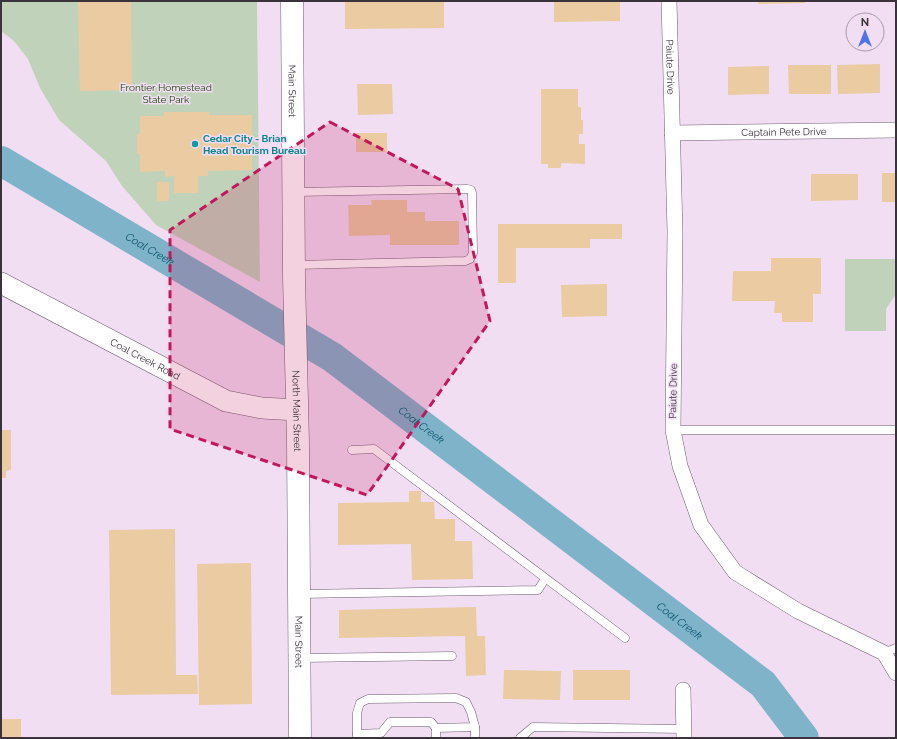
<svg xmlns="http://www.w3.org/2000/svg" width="897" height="739" viewBox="0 0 897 739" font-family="Raleway,sans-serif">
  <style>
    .green { fill: #c0d3ba }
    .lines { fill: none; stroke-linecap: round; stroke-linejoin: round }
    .river { stroke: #7eb3ca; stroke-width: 30 }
    .building { fill: #eacba2 }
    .lane-casing { stroke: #6d5d70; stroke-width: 9 }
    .street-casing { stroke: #6d5d70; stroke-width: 16 }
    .secondary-casing { stroke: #6d5d70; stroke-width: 22 }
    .primary-casing { stroke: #6d5d70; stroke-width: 23 }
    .lane { stroke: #fff; stroke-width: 8 }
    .street { stroke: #fff; stroke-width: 15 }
    .secondary { stroke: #fff; stroke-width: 21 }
    .primary { stroke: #fff; stroke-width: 22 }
    .marked { fill: #c2185b; fill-opacity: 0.2; stroke: #c2185b; stroke-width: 3; stroke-dasharray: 8 5; stroke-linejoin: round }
    .culture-dot { fill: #0f9aa8; stroke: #f1def3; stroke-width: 1.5 }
    .labels { text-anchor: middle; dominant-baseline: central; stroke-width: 3; stroke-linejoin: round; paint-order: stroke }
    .street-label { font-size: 10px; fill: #3a333b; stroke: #f1def3 }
    .park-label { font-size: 10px; fill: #143c02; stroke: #f1def3 }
    .culture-label { font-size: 10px; font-weight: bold; fill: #0d838f; stroke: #f1def3; text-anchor: start }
    .water-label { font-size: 11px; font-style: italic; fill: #0a546b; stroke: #f1def3 }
  </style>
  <rect width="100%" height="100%" fill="#f1def3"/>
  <!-- green -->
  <g class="green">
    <path d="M 1,1 L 257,1 L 260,282 L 156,225 L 122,186 L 106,161 L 59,120 L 40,88 L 28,59 L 14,41 L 1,31 Z"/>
    <path d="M 845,259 L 896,259 L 896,294 L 886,309 L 886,331 L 845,331 Z"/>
  </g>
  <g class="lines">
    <!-- river -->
    <path class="river" id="s1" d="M 1,161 L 332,357 L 763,684 L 804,738"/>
  </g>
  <!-- building -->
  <g class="building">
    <path d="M 78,1 L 131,1 L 132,90 L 80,91 Z"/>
    <path d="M 345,1 L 444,1 L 444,28 L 345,29 Z"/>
    <path d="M 554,1 L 620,1 L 620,21 L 554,22 Z"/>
    <path d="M 758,1 L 805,1 L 805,3 L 758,4 Z"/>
    <path d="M 880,64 L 880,93 L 838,94 L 837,65 Z"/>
    <path d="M 788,65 L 831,65 L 831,94 L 789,94 Z"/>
    <path d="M 769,66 L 769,94 L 728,95 L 728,67 Z"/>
    <path d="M 357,84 L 392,84 L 393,114 L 358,115 Z"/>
    <path d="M 541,89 L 578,89 L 578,107 L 581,107 L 581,120 L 583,120 L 583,134 L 579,134 L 579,144 L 585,144 L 585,164 L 561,163 L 561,168 L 548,168 L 548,164 L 541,164 Z"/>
    <path d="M 164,112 L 209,112 L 209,115 L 252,115 L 252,170 L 208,171 L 208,176 L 198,176 L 198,193 L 174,193 L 174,176 L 165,177 L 165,171 L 140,172 L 140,154 L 137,154 L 137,134 L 140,134 L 140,116 L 164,116 Z"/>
    <rect x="356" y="133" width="31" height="19"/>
    <rect x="882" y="173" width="14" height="29"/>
    <path d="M 811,174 L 858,174 L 858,200 L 811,201 Z"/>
    <rect x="157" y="182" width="12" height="19"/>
    <path d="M 371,200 L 407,200 L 407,212 L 425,212 L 425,221 L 459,221 L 459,245 L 390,245 L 390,235 L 349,236 L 348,205 L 372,205 Z"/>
    <path d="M 498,224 L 622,224 L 622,239 L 590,239 L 590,248 L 516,248 L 516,283 L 498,283 Z"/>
    <path d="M 771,258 L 821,258 L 821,294 L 813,294 L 813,322 L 782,322 L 782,313 L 774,313 L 775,301 L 732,301 L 733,271 L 771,271 Z"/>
    <path d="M 607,284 L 607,316 L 562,317 L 561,285 Z"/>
    <path d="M 1,430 L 11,430 L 11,470 L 6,471 L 6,478 L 1,478 Z"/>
    <path d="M 409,491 L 421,491 L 421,502 L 434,502 L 435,519 L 455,519 L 455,541 L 472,541 L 473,579 L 412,580 L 411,544 L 338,545 L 338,503 L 409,502 Z"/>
    <path d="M 175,529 L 176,675 L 197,675 L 198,694 L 111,695 L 109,530 Z"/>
    <path d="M 251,563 L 252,704 L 199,705 L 197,564 Z"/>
    <path d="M 476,607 L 477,636 L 485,636 L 486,675 L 466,676 L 465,636 L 339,638 L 339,610 Z"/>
    <path d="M 504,670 L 561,671 L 560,700 L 503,699 Z"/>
    <rect x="573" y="670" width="57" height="30"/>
    <rect x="1" y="719" width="20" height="19"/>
  </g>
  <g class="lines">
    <defs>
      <g id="lane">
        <path d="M 295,192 L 467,189 L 471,190 L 472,193 L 473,253 L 470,259 L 465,261 L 295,265"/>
        <path d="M 673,430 L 896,430"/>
        <path d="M 352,450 L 374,449 L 625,638"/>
        <path d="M 300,594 L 538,590 L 545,579"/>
        <path d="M 884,653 L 896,648"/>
        <path d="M 300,658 L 452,656"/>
        <path d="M 475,727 L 475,738"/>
        <path d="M 357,734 L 381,733 L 390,722 L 431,722 L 436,728 L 436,738"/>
        <path d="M 357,738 L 357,713 L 360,703 L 368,699 L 456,698 L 466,702 L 471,712 L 475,727 L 436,728"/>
        <path d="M 520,738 L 533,727 L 684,729"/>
      </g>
      <g id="street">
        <path id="s2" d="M 669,1 L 675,232 L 673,430 L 680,466 L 701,525 L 735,572 L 798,611 L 884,653 L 896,673"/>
        <path id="s3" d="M 672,133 L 896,130"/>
        <path d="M 683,690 L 684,738"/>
      </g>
      <g id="secondary">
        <path id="s4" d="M 1,283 L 226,401 L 262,408 L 297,410"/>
      </g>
      <g id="primary">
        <path id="s5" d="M 292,1 L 294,277 L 298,443 L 300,738"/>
      </g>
    </defs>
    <!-- lane casing -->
    <use href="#lane" class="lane-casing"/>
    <!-- street casing -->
    <use href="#street" class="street-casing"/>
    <!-- secondary casing -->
    <use href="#secondary" class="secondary-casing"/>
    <!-- primary casing -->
    <use href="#primary" class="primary-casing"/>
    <!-- lane -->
    <use href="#lane" class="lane"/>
    <!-- street -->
    <use href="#street" class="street"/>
    <!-- secondary -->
    <use href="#secondary" class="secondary"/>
    <!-- primary -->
    <use href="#primary" class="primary"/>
  </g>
  <!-- marked area -->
  <path class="marked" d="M 330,122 L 458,189 L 490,321 L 367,495 L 170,429 L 170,230 Z"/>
  <!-- markers -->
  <circle class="culture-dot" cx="195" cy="144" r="4"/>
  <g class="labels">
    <!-- street labels -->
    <g class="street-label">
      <text stroke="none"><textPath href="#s2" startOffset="66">Paiute Drive</textPath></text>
      <text stroke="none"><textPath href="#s5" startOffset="90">Main Street</textPath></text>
      <text stroke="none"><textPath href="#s3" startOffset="112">Captain Pete Drive</textPath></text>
      <text stroke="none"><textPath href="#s4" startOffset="163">Coal Creek Road</textPath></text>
      <text transform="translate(673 391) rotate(-89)">Paiute Drive</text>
      <text stroke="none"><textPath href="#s5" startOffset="410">North Main Street</textPath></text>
      <text stroke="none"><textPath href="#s5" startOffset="641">Main Street</textPath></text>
    </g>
    <!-- park labels -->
    <g class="park-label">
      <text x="166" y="87">Frontier Homestead<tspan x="166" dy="12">State Park</tspan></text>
    </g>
    <!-- culture labels -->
    <g class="culture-label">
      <text x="203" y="138">Cedar City - Brian<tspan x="203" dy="12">Head Tourism Bureau</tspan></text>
    </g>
    <!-- water labels -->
    <g class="water-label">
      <text stroke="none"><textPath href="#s1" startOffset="173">Coal Creek</textPath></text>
      <text stroke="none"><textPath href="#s1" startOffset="497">Coal Creek</textPath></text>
      <text stroke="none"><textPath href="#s1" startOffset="821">Coal Creek</textPath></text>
    </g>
  </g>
  <!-- border -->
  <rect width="897" height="739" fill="none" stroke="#3a333b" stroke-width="4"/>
  <!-- north arrow -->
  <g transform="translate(865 32)"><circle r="19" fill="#f1def3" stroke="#a89aa9"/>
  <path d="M0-3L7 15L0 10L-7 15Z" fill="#4e74e8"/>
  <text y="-6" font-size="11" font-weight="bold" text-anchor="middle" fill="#3a333b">N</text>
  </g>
</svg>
